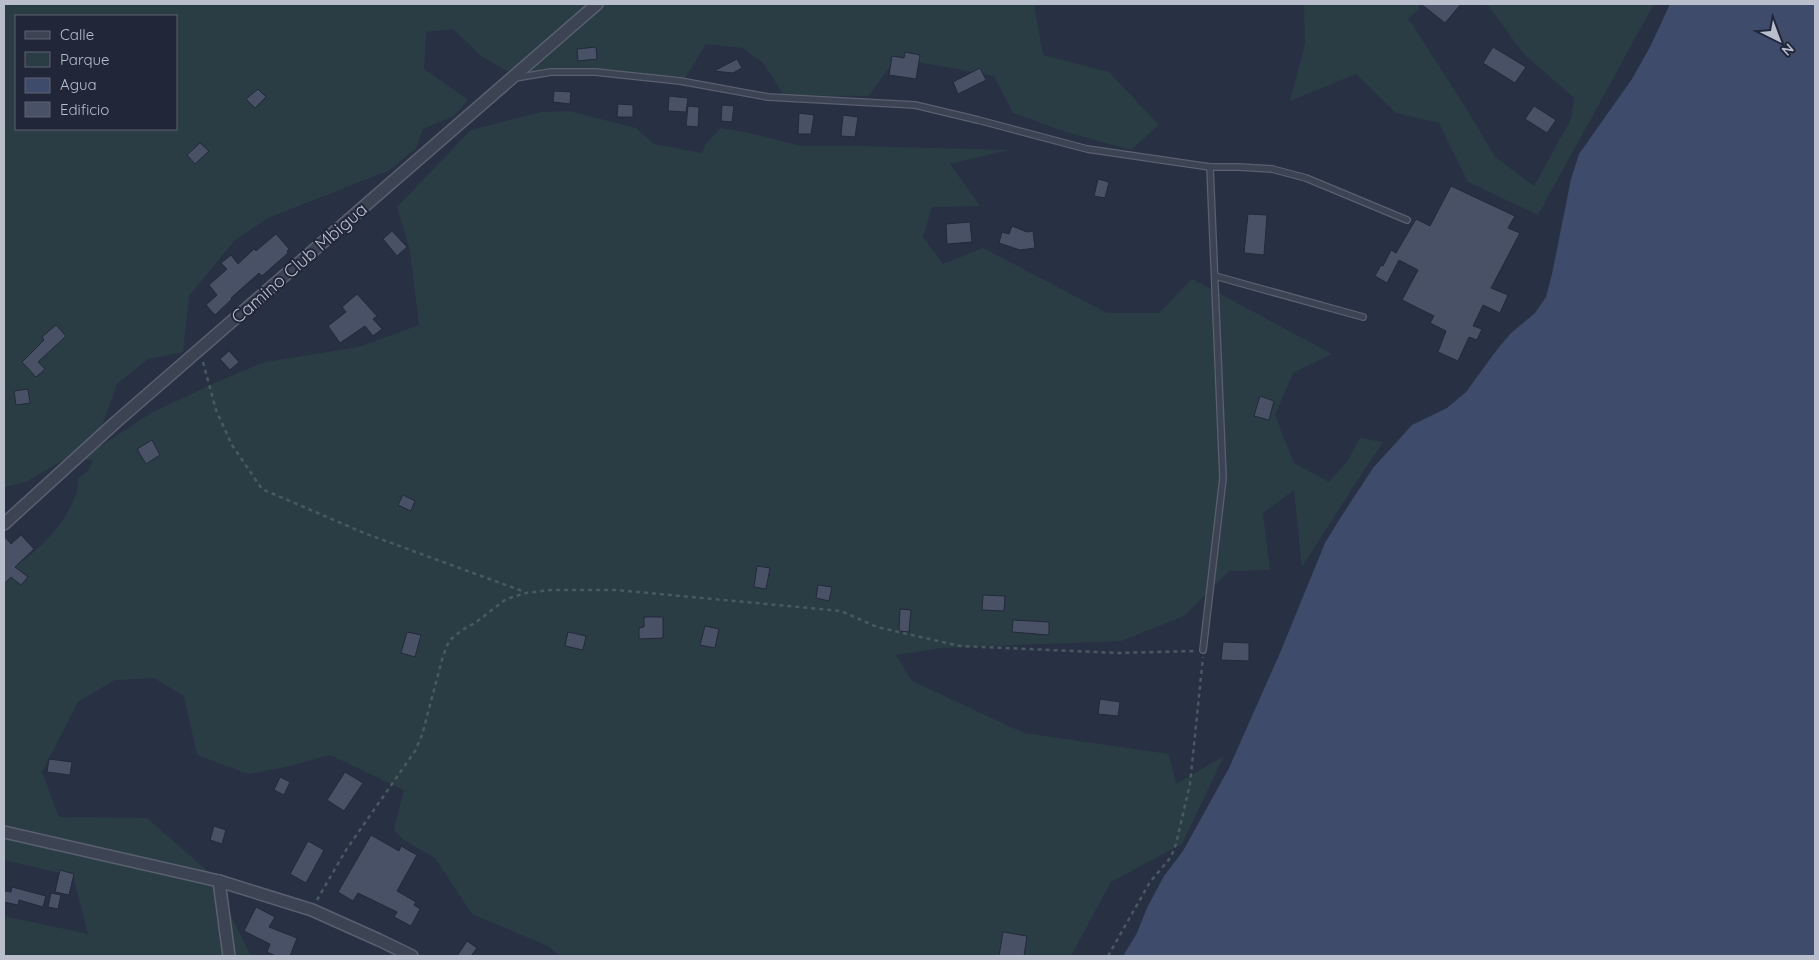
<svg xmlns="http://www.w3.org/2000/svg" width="1819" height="960" viewBox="0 0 1819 960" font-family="Quicksand,sans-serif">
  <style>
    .green { fill: #2a3d44; fill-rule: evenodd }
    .water { fill: #3e4b6b }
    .building { fill: #495167; stroke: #23293a }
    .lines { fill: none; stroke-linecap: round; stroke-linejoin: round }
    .service-casing { stroke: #5a6070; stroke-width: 8 }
    .minor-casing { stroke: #5a6070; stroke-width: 14 }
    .path { stroke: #485a60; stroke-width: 2.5; stroke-dasharray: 4 4; stroke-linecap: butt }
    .service { stroke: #3c4352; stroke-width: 5.5 }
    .minor { stroke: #3c4352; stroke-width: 11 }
    .labels { text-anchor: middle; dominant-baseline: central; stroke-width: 4; stroke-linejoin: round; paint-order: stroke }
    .street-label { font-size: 18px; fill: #b9becc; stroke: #212738 }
  </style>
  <rect width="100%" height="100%" fill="#283043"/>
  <!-- green -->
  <g class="green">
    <path d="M 4,4 L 1034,4 L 1043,55 L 1109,72 L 1159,125 L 1131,150 L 1066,132 L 1013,113 L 994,76 L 896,58 L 869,96 L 784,95 L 763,63 L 743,48 L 706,44 L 684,80 L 593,72 L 528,76 L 511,73 L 481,56 L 453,29 L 426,32 L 424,69 L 468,100 L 454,116 L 423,129 L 416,148 L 390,170 L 268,218 L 235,240 L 189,296 L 183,352 L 148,359 L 117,384 L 93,451 L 151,413 L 217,382 L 265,362 L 359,347 L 419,325 L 410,250 L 397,207 L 471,130 L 541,112 L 569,111 L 636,128 L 654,144 L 702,153 L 706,144 L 720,128 L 745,132 L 801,146 L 859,146 L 1008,150 L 950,164 L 980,206 L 932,207 L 923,237 L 943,264 L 983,248 L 1107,313 L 1159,313 L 1192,279 L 1332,354 L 1293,373 L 1275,415 L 1294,463 L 1329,482 L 1346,463 L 1360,438 L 1383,442 L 1355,484 L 1302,567 L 1294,490 L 1263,513 L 1270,570 L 1229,571 L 1184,616 L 1121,641 L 941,648 L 896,655 L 912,681 L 1024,733 L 1169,754 L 1176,784 L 1224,756 L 1182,844 L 1111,882 L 1071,956 L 560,956 L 548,946 L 472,914 L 435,858 L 404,840 L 394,830 L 404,790 L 330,755 L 286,767 L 248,774 L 197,755 L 184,696 L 154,678 L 115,680 L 78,702 L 42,772 L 59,817 L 147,818 L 210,873 L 251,956 L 4,956 L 4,916 L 88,934 L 73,876 L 4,860 L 4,574 C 34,555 64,528 76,494 C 78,489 78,483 78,478 L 89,470 L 93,460 L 67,458 L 26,482 L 4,487 ZM 16,16 L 176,16 L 176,129 L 16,129 Z"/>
    <path d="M 1304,4 L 1418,4 L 1419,10 L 1408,18 L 1468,111 L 1495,157 L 1534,186 L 1571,119 L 1574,98 L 1523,53 L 1487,4 L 1654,4 L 1538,215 L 1468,182 L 1439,123 L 1396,113 L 1356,74 L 1290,101 L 1305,44 Z"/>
  </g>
  <!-- water -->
  <path class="water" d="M 1670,4 L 1815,4 L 1815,956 L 1123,956 L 1137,933 L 1147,908 L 1164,876 L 1183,851 L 1229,768 L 1280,653 L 1325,543 L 1339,520 L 1373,468 L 1412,425 L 1447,408 L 1466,392 L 1496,351 L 1510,334 L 1535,313 L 1546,297 L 1552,274 L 1571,179 L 1579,154 L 1632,79 L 1651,45 Z"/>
  <!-- building -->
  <g class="building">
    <path d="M 1421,4 L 1461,4 L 1445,23 Z"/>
    <path d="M 596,47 L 597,59 L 578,61 L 577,49 Z"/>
    <path d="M 1493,47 L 1526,67 L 1515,83 L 1483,63 Z"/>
    <path d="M 905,52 L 920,55 L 916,79 L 889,75 L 892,56 L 904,58 Z"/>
    <path d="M 737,59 L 742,68 L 733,73 L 714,71 Z"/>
    <path d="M 980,68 L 986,80 L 958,94 L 953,82 Z"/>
    <path d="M 258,89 L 266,97 L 255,108 L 246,99 Z"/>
    <path d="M 554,91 L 571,92 L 570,104 L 553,102 Z"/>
    <path d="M 669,96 L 688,98 L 686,112 L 668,111 Z"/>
    <path d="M 618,104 L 633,105 L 633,117 L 617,117 Z"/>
    <path d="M 722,105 L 734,106 L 732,122 L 721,121 Z"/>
    <path d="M 688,106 L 699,107 L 698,127 L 686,126 Z"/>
    <path d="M 1534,106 L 1556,120 L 1547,133 L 1525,119 Z"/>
    <path d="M 799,113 L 814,115 L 811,134 L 798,134 Z"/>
    <path d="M 843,115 L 858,117 L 855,137 L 841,136 Z"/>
    <path d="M 200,143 L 209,151 L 195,164 L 187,155 Z"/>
    <path d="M 1098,179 L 1109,182 L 1105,198 L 1094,196 Z"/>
    <path d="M 1451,186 L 1515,216 L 1508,228 L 1520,233 L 1491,288 L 1508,295 L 1500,313 L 1483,305 L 1473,326 L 1482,329 L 1477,340 L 1469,337 L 1458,361 L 1438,352 L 1446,331 L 1430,323 L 1434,316 L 1402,300 L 1418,270 L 1399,260 L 1387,283 L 1375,276 L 1381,265 L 1383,266 L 1391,250 L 1396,253 L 1416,219 L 1430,226 Z"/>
    <path d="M 1248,214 L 1267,215 L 1264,255 L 1244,253 Z"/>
    <path d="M 970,222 L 972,242 L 947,244 L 946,224 Z"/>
    <path d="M 1012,226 L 1027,232 L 1033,231 L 1035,248 L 1020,250 L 999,243 L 1002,232 L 1009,234 Z"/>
    <path d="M 392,231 L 407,247 L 397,256 L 383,239 Z"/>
    <path d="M 276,234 L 289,249 L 287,251 L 288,253 L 262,276 L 259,273 L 231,298 L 232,299 L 215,315 L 206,305 L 217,295 L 209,285 L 227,269 L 221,263 L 231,255 L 238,264 L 254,249 L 256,251 Z"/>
    <path d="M 357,294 L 377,316 L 373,319 L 382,329 L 373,336 L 365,326 L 340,343 L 328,326 L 346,312 L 342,307 Z"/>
    <path d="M 56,325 L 66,336 L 38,362 L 45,369 L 36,377 L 22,362 L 44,340 L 42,337 Z"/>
    <path d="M 229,351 L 239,362 L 230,370 L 220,359 Z"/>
    <path d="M 28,389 L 30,403 L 16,405 L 14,391 Z"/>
    <path d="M 1260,396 L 1274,401 L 1269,420 L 1254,416 Z"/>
    <path d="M 152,440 L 160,455 L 146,464 L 137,449 Z"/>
    <path d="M 403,495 L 415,501 L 411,511 L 398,505 Z"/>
    <path d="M 21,535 L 34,549 L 15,567 L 28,577 L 21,585 L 11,577 L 4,584 L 4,536 L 11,544 Z"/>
    <path d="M 757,566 L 770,568 L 766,589 L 754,587 Z"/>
    <path d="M 818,585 L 832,587 L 829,601 L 816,598 Z"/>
    <path d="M 983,595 L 1005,596 L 1004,611 L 982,610 Z"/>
    <path d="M 900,609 L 911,610 L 909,632 L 899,631 Z"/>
    <path d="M 644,617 L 663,617 L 663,638 L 639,639 L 639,628 L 644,627 Z"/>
    <path d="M 1013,620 L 1049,622 L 1049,635 L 1012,632 Z"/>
    <path d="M 705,626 L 719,629 L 715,648 L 700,645 Z"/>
    <path d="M 407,632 L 421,635 L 415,657 L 401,653 Z"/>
    <path d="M 568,632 L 586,636 L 583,650 L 565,646 Z"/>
    <path d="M 1223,642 L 1249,643 L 1249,661 L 1221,660 Z"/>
    <path d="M 1100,699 L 1120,702 L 1118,716 L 1098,714 Z"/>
    <path d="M 49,759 L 72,762 L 70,775 L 47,772 Z"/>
    <path d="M 345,772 L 363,783 L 344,811 L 327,800 Z"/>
    <path d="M 280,777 L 290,782 L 284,795 L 274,790 Z"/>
    <path d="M 214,826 L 226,830 L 222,844 L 210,840 Z"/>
    <path d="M 371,835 L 399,851 L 401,846 L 417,855 L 397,891 L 416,902 L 414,905 L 420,909 L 411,926 L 394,917 L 397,912 L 358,893 L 353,901 L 338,892 Z"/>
    <path d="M 308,841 L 324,850 L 306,883 L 290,874 Z"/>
    <path d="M 60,870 L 74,874 L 69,895 L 55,892 Z"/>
    <path d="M 12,887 L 46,896 L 43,907 L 19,900 L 18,905 L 4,902 L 4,891 L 11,892 Z"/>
    <path d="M 51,893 L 61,895 L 58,909 L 48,907 Z"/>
    <path d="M 256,907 L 275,917 L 269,927 L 297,938 L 290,956 L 276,956 L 267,952 L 270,944 L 244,931 Z"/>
    <path d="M 1003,932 L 1027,936 L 1024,956 L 999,956 Z"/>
    <path d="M 467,941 L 477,948 L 471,956 L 457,956 Z"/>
  </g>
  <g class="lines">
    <defs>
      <g id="service">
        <path d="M 515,78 L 551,72 L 595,72 L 680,81 L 768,97 L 915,105 L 978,120 L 1087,149 L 1210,167 L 1239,167 L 1272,169 L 1306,178 L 1407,220"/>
        <path d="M 1215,276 L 1363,317"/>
        <path d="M 1203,650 L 1223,478 L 1210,167"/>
      </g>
      <g id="minor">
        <path d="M 4,524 L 116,422 L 597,4"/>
        <path d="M 4,832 L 219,881 L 312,910 L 379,940 L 412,956"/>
        <path d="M 219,881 L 229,956"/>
      </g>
    </defs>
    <!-- service casing -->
    <use href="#service" class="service-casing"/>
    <!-- minor casing -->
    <use href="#minor" class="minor-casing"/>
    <!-- path -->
    <g class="path">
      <path d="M 203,362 L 216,410 L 232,445 L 262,489 L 364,533 L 525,592"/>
      <path d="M 317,900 L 346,850 L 415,751 L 422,735 L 443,656 L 449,641 L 462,630 L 475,623 L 506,599 L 526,593 L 551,590 L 617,590 L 841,611 L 877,627 L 960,646 L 1118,653 L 1195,651"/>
      <path d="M 1108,956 L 1150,882 L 1171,857 L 1176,844 L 1190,784 L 1203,657"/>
    </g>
    <!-- service -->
    <use href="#service" class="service"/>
    <!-- minor -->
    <use href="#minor" class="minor"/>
  </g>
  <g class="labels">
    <!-- street labels -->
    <g class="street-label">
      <text transform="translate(299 263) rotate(-41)">Camino Club Mbigua</text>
    </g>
  </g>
  <!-- border -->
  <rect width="1819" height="960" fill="none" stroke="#b9becc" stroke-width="10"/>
  <!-- legend -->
  <rect x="15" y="15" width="162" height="115" fill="#212738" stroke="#5e6373"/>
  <rect x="25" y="31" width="25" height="8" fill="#3c4352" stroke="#5e6373"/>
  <text x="60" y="40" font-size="15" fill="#b9becc">Calle</text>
  <rect x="25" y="52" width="25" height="15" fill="#2a3d44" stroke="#5e6373"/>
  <text x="60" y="65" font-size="15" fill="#b9becc">Parque</text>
  <rect x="25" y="78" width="25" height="15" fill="#3e4b6b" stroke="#5e6373"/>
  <text x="60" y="90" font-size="15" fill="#b9becc">Agua</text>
  <rect x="25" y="102" width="25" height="15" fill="#495167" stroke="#5e6373"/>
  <text x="60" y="115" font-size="15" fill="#b9becc">Edificio</text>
  <!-- north arrow -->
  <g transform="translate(1779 40) rotate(138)" stroke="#212738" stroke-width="4" paint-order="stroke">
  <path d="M0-4L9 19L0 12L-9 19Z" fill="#b9becc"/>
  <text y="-8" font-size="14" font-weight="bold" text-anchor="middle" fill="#b9becc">N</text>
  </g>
</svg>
